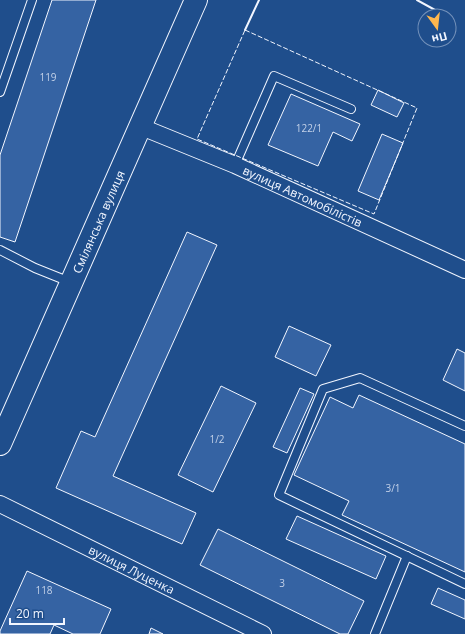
<svg xmlns="http://www.w3.org/2000/svg" width="465" height="634" viewBox="0 0 465 634" font-family="'Open Sans',sans-serif">
  <style>
    .building { fill: #3563a3; stroke: #f2f6ff }
    .lines { fill: none; stroke-linecap: round; stroke-linejoin: round }
    .lane-casing { stroke: #f2f6ff; stroke-width: 10 }
    .street-casing { stroke: #f2f6ff; stroke-width: 18 }
    .secondary-casing { stroke: #f2f6ff; stroke-width: 24 }
    .lane { stroke: #1f4e8c; stroke-width: 8 }
    .street { stroke: #1f4e8c; stroke-width: 16 }
    .secondary { stroke: #1f4e8c; stroke-width: 22 }
    .fence { stroke: #f2f6ff; stroke-width: 1; stroke-dasharray: 5 2; stroke-linecap: butt }
    .wall { stroke: #f2f6ff; stroke-width: 2 }
    .labels { text-anchor: middle; dominant-baseline: central; stroke-width: 3; stroke-linejoin: round; paint-order: stroke }
    .number-label { font-size: 10px; fill: #c3d1e8 }
    .street-label { font-size: 12px; fill: #f2f6ff; stroke: #1f4e8c }
  </style>
  <rect width="100%" height="100%" fill="#1f4e8c"/>
  <!-- building -->
  <g class="building">
    <path d="M 52,0 L 96,0 L 15,242 L 0,237 L 0,155 Z"/>
    <path d="M 378,90 L 404,103 L 397,117 L 371,105 Z"/>
    <path d="M 291,94 L 360,124 L 352,141 L 333,132 L 318,166 L 268,145 Z"/>
    <path d="M 382,134 L 403,143 L 379,200 L 358,191 Z"/>
    <path d="M 187,232 L 217,245 L 113,476 L 196,513 L 182,544 L 56,488 L 81,431 L 95,437 Z"/>
    <path d="M 289,326 L 331,345 L 316,376 L 275,357 Z"/>
    <path d="M 457,349 L 465,353 L 465,391 L 443,380 Z"/>
    <path d="M 221,386 L 256,403 L 213,492 L 178,475 Z"/>
    <path d="M 300,388 L 314,394 L 287,453 L 273,447 Z"/>
    <path d="M 359,395 L 465,444 L 465,572 L 342,515 L 349,501 L 294,475 L 330,397 L 353,408 Z"/>
    <path d="M 297,516 L 386,556 L 376,579 L 286,539 Z"/>
    <path d="M 218,529 L 364,601 L 348,634 L 340,634 L 200,565 Z"/>
    <path d="M 27,571 L 111,609 L 100,634 L 73,634 L 54,625 L 50,634 L 0,634 L 0,631 Z"/>
    <path d="M 438,588 L 465,600 L 465,619 L 431,604 Z"/>
    <path d="M 151,628 L 163,634 L 149,634 Z"/>
  </g>
  <g class="lines">
    <defs>
      <g id="lane">
        <path d="M 0,92 L 32,0"/>
        <path d="M 235,165 L 274,76 L 351,109"/>
        <path d="M 0,250 L 35,268 L 70,282"/>
        <path d="M 465,426 L 360,378 L 323,389 L 279,495 L 465,584"/>
        <path d="M 375,634 L 407,556"/>
      </g>
      <g id="street">
        <path id="s1" d="M 139,126 L 235,165 L 465,270"/>
        <path id="s2" d="M 0,504 L 263,634"/>
      </g>
      <g id="secondary">
        <path id="s3" d="M 0,444 L 196,0"/>
      </g>
    </defs>
    <!-- lane casing -->
    <use href="#lane" class="lane-casing"/>
    <!-- street casing -->
    <use href="#street" class="street-casing"/>
    <!-- secondary casing -->
    <use href="#secondary" class="secondary-casing"/>
    <!-- lane -->
    <use href="#lane" class="lane"/>
    <!-- street -->
    <use href="#street" class="street"/>
    <!-- secondary -->
    <use href="#secondary" class="secondary"/>
    <!-- fence -->
    <path class="fence" d="M 245,30 L 417,108 L 374,214 L 197,139 Z"/>
    <!-- wall -->
    <g class="wall">
      <path d="M 417,0 L 446,16"/>
      <path d="M 449,18 L 453,20"/>
      <path d="M 245,30 L 259,0"/>
    </g>
  </g>
  <g class="labels">
    <!-- number labels -->
    <g class="number-label">
      <text x="48" y="77">119</text>
      <text x="309" y="128">122/1</text>
      <text x="217" y="439">1/2</text>
      <text x="393" y="488">3/1</text>
      <text x="282" y="583">3</text>
      <text x="44" y="590">118</text>
    </g>
    <!-- street labels -->
    <g class="street-label">
      <text stroke="none"><textPath href="#s1" startOffset="178">вулиця Автомобілістів</textPath></text>
      <text stroke="none"><textPath href="#s3" startOffset="243">Смілянська вулиця</textPath></text>
      <text stroke="none"><textPath href="#s2" startOffset="147">вулиця Луценка</textPath></text>
    </g>
  </g>
  <!-- north arrow -->
  <g transform="translate(437 28) rotate(165)"><circle r="19" fill="#1f4e8c" stroke="#7391ba"/>
  <path d="M0-3L7 15L0 10L-7 15Z" fill="#ffb74d"/>
  <text y="-6" font-size="11" font-weight="bold" text-anchor="middle" fill="#f2f6ff">Пн</text>
  </g>
  <!-- scale -->
  <path d="M10 618v6h54v-6" fill="none" stroke="#f2f6ff" stroke-width="2"/>
  <text x="16" y="618" font-size="12" fill="#f2f6ff" stroke="#1f4e8c" stroke-width="3" paint-order="stroke">20 m</text>
</svg>
